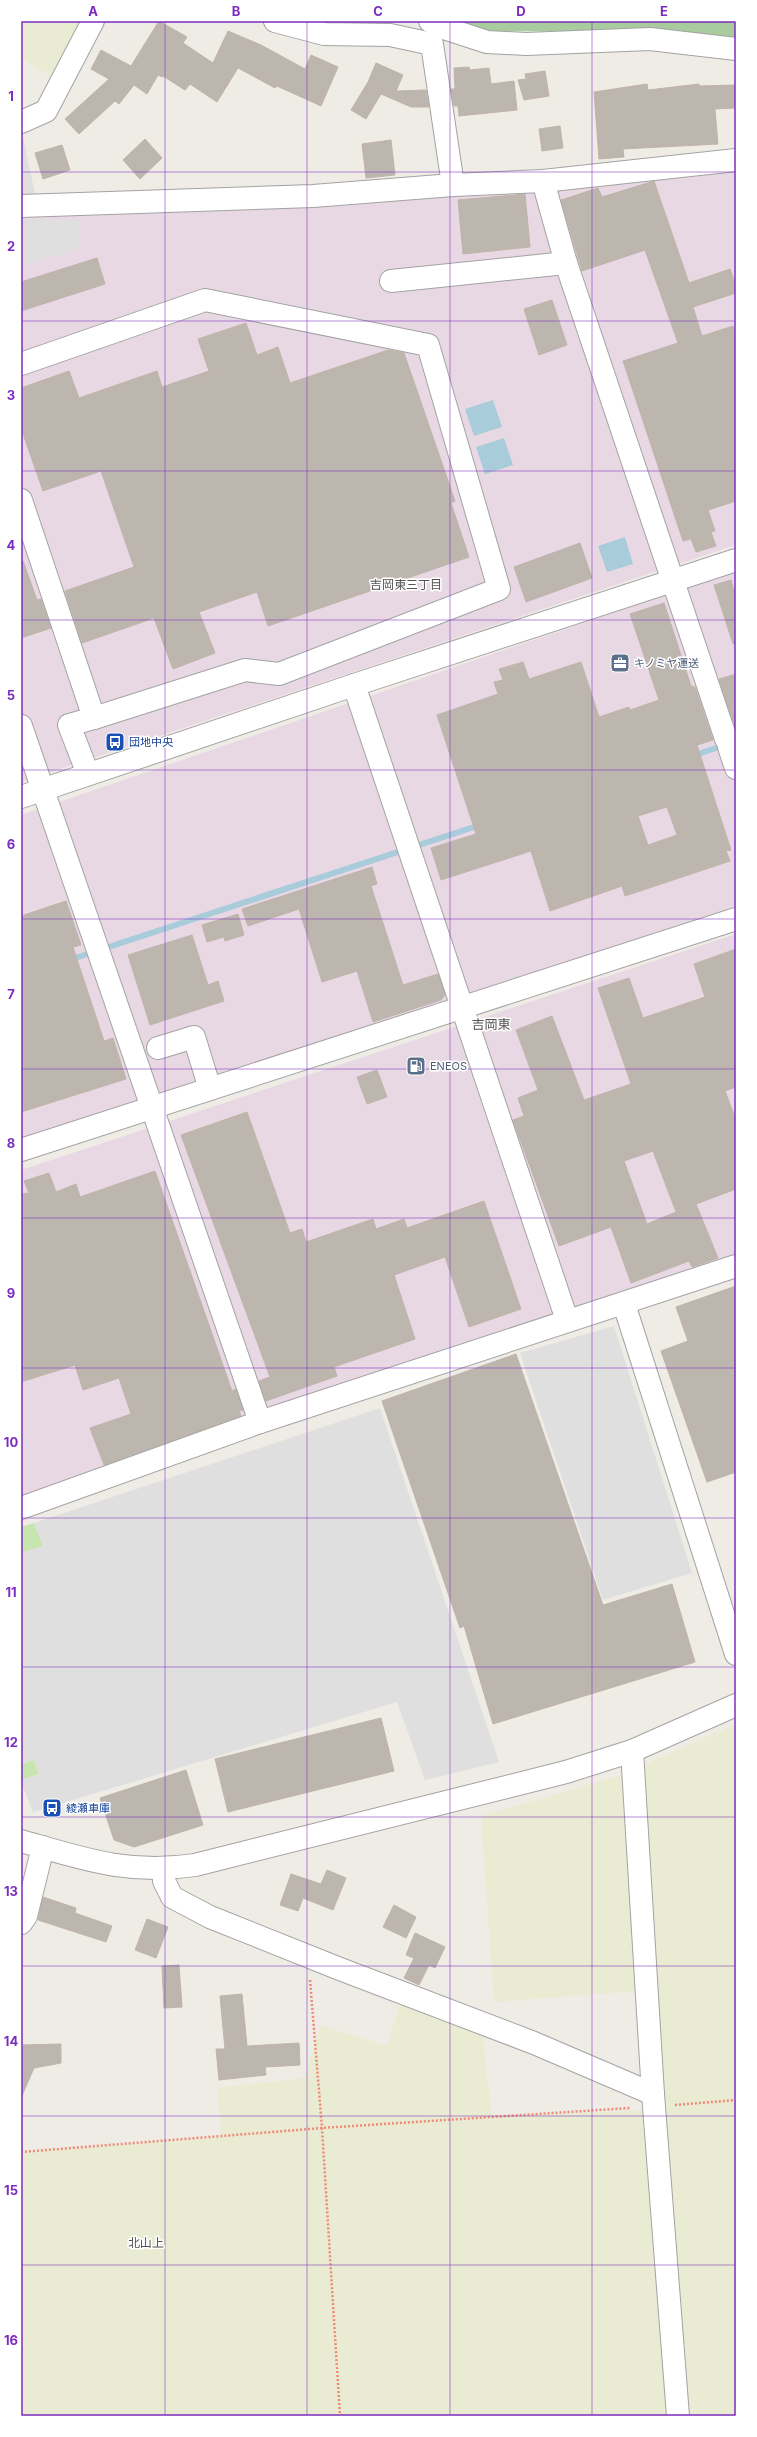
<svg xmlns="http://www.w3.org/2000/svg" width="757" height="2437" viewBox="0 0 757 2437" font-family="Inter,'Noto Sans JP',sans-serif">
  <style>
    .industrial { fill: #e8d8e4 }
    .farmland { fill: #e9ecd2 }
    .grass { fill: #c7e6af }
    .forest { fill: #a8cc9d }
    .parking { fill: #dfdfdf }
    .water { fill: #a9ccda }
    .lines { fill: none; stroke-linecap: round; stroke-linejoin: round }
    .stream { stroke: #a9ccda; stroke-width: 6 }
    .building { fill: #bcb6af; stroke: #c0b4a9; fill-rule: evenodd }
    .minor-casing { stroke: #a3a3a3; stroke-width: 24 }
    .path { stroke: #f08975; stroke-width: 2.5; stroke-dasharray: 2 2; stroke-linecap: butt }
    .minor { stroke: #fff; stroke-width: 22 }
    .grid { fill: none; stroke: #7b2cbf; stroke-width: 1; stroke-opacity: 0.55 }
    .labels { text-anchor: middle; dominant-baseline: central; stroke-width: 3; stroke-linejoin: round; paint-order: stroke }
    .service-label { font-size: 11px; fill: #4e5e75; stroke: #fff; text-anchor: start }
    .transit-label { font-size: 11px; fill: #164399; stroke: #fff; text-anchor: start }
    .neighbourhood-label { font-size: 12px; fill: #525252; stroke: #fff }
    .quarter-label { font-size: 13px; fill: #525252; stroke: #fff }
    .neatline { fill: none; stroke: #7b2cbf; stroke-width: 1.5 }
    .grid-label { font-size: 13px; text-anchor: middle; font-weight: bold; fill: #7b2cbf }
  </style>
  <rect width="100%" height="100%" fill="#efece6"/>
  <!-- industrial -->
  <g class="industrial">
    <path d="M 736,164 L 736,545 L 21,782 L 21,210 Z"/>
    <path d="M 736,571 L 736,906 L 21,1141 L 21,815 Z"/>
    <path d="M 736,934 L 736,1260 L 21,1499 L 21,1170 Z"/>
  </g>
  <!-- farmland -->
  <g class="farmland">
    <path d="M 21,21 L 91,21 L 61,81 L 21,59 Z"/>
    <path d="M 736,1724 L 736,2416 L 21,2416 L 21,2152 L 222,2137 L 217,2088 L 305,2078 L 320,2025 L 387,2046 L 401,2001 L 482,2032 L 492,2116 L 660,2110 L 640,1991 L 494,2002 L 481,1816 L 619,1776 Z"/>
  </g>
  <!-- grass -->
  <g class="grass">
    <path d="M 34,1523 L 43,1546 L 21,1553 L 21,1527 Z"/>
    <path d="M 34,1760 L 39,1774 L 21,1780 L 21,1761 L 22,1764 Z"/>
  </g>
  <!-- forest -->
  <path class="forest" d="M 457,21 L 736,21 L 736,41 L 650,32 L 489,31 Z"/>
  <!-- parking -->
  <g class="parking">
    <path d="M 22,132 L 36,199 L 21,199 Z"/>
    <path d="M 21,218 L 79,221 L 80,248 L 21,267 Z"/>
    <path d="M 614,1326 L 692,1573 L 603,1600 L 520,1353 Z"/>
    <path d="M 380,1408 L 499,1762 L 425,1780 L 397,1702 L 33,1812 L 21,1782 L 21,1780 L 39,1774 L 34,1760 L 22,1764 L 21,1761 L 21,1553 L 43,1546 L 34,1523 Z"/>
  </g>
  <!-- water -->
  <g class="water">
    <path d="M 493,400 L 502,427 L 474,436 L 465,409 Z"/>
    <path d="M 504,438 L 513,465 L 485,474 L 476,447 Z"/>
    <path d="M 625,537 L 633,564 L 607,572 L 598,546 Z"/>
  </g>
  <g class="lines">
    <!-- stream -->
    <g class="stream">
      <path d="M 692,756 L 725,745"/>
      <path d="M 69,960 L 480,825"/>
    </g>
  </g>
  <!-- building -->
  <g class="building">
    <path d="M 159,21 L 187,37 L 183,43 L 213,63 L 228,31 L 261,45 L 305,69 L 311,55 L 338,67 L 321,106 L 277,86 L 275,88 L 238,68 L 217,102 L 190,84 L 185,90 L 163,76 L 162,77 L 158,75 L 147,94 L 134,85 L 119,104 L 115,101 L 79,134 L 65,119 L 109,79 L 91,69 L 101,50 L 131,66 Z"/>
    <path d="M 376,63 L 403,75 L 396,91 L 426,90 L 429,107 L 411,107 L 381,94 L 366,119 L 351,110 L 368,82 Z"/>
    <path d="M 469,67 L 470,70 L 489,68 L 491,84 L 514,81 L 517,110 L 459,116 L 458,106 L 454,106 L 451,89 L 455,89 L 454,68 Z"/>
    <path d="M 545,71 L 549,96 L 524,100 L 518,80 L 526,79 L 525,74 Z"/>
    <path d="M 647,84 L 648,90 L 699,84 L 699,86 L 736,85 L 736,108 L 715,109 L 718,144 L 623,149 L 624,157 L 599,159 L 594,92 Z"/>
    <path d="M 560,126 L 563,148 L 542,151 L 539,129 Z"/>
    <path d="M 145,139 L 162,158 L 140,179 L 123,160 Z"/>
    <path d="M 391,140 L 395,175 L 366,178 L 362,144 Z"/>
    <path d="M 62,145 L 70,170 L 43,179 L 35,153 Z"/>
    <path d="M 654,181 L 689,283 L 730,269 L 736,286 L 736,293 L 693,307 L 702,336 L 733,326 L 736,337 L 736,501 L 708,510 L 715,531 L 711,532 L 716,546 L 696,552 L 691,539 L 683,541 L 623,361 L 678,343 L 645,250 L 582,271 L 561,200 L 598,188 L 602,197 Z"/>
    <path d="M 525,194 L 530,247 L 463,254 L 458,200 Z"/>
    <path d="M 97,258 L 105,284 L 21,311 L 21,282 Z"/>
    <path d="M 552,300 L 567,345 L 539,355 L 524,309 Z"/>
    <path d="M 246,323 L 257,355 L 278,347 L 290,383 L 388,350 L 404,353 L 455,501 L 451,503 L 469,557 L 268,626 L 257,592 L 199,612 L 215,653 L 173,669 L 154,618 L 82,643 L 65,591 L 134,567 L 101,471 L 43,491 L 21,428 L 21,388 L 69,371 L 79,398 L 157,371 L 162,387 L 209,371 L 198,339 Z"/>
    <path d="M 580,543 L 592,578 L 526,602 L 514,567 Z"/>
    <path d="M 23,561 L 37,600 L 41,599 L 51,628 L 21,638 L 21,562 Z"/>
    <path d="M 731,580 L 736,597 L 736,644 L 733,644 L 714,585 Z"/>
    <path d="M 664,603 L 691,686 L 695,687 L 713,740 L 697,745 L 731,850 L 726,851 L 730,861 L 625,896 L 622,886 L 550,911 L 531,851 L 441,880 L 431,848 L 476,834 L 437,715 L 498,694 L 494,682 L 503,680 L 499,669 L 523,662 L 529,679 L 581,662 L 599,717 L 629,707 L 630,710 L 659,700 L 630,614 ZM 667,807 L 677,835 L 648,845 L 638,816 Z"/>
    <path d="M 736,674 L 736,730 L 719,679 Z"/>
    <path d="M 372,867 L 377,884 L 371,886 L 403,985 L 438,974 L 445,995 L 441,1000 L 373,1022 L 357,971 L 322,982 L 299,909 L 248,926 L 242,909 Z"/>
    <path d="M 66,901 L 81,945 L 73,947 L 104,1041 L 113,1038 L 126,1079 L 21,1112 L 21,916 Z"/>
    <path d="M 238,914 L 244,935 L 225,941 L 224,937 L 207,942 L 202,925 Z"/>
    <path d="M 192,935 L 208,985 L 218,981 L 224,1001 L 150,1025 L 128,955 Z"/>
    <path d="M 736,949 L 736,1087 L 725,1091 L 736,1120 L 736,1189 L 696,1204 L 718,1258 L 692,1267 L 689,1261 L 631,1283 L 611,1227 L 559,1246 L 513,1120 L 524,1116 L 518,1098 L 538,1090 L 516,1030 L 552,1016 L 584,1100 L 631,1084 L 598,988 L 629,978 L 643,1018 L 705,997 L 694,964 ZM 653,1151 L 676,1212 L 647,1224 L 624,1161 Z"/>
    <path d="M 377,1070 L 387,1097 L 367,1104 L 357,1077 Z"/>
    <path d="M 247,1112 L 290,1233 L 302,1229 L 306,1242 L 373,1219 L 376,1229 L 404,1219 L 407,1228 L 484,1201 L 521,1309 L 469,1327 L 445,1257 L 394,1275 L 415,1339 L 334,1367 L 337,1376 L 266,1401 L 259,1381 L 270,1377 L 181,1135 Z"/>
    <path d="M 155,1171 L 232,1391 L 236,1389 L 243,1410 L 239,1411 L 241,1416 L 104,1465 L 90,1428 L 131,1414 L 119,1378 L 83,1390 L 75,1365 L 21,1382 L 21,1194 L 29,1193 L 24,1181 L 49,1173 L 56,1192 L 76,1184 L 80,1197 Z"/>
    <path d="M 736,1286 L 736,1472 L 707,1482 L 661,1351 L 688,1341 L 676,1307 Z"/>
    <path d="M 516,1354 L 603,1605 L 672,1584 L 695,1662 L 493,1724 L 464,1626 L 460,1628 L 382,1401 Z"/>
    <path d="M 381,1718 L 394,1771 L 228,1812 L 215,1759 Z"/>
    <path d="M 186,1770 L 203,1825 L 134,1847 L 114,1840 L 100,1798 Z"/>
    <path d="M 327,1870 L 346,1878 L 333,1910 L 303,1898 L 298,1911 L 280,1905 L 291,1874 L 321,1884 Z"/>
    <path d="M 43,1897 L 76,1908 L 75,1913 L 112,1926 L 106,1942 L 38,1920 Z"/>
    <path d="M 394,1905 L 416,1917 L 406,1938 L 383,1927 Z"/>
    <path d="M 147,1919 L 168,1927 L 156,1958 L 135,1950 Z"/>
    <path d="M 415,1933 L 445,1947 L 435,1968 L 429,1965 L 419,1985 L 404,1978 L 414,1958 L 406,1955 Z"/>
    <path d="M 179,1965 L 182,2007 L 164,2008 L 162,1966 Z"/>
    <path d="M 242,1994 L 247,2046 L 299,2043 L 300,2065 L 265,2067 L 266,2075 L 219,2080 L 216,2049 L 225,2049 L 220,1996 Z"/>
    <path d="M 61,2044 L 61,2063 L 34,2068 L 21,2098 L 21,2045 Z"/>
  </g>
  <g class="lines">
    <defs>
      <g id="minor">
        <path d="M 275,21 L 324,34 L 390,35 L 432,44 L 453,185"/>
        <path d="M 430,21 L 441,27 L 487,42 L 526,44 L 650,39 L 736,49"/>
        <path d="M 21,122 L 46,111 L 93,21"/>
        <path d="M 543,181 L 566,263 L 726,739"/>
        <path d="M 21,206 L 313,196 L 453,185 L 543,181 L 736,160"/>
        <path d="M 391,281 L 566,263"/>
        <path d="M 21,364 L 205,300 L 428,345 L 499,589 L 279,674 L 245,670 L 94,718 L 21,500"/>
        <path d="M 354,685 L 567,1320"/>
        <path d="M 21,726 L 260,1422"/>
        <path d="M 729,747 L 736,768"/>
        <path d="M 88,774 L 69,725 L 94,718"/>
        <path d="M 21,797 L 354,685 L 736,560"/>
        <path d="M 158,1048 L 194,1037 L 210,1089"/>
        <path d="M 21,1150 L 736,919"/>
        <path d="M 624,1304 L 736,1654"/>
        <path d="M 21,1508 L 260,1422 L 736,1266"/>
        <path d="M 632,1751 L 653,2094 L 678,2416"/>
        <path d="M 21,1841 C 84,1859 128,1875 195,1865 L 566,1772 L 632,1751 L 736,1705"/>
        <path d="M 164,1870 L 164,1881 L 172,1897 L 210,1917 L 340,1969 L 534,2043 L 653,2094"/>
        <path d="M 21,1923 L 26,1916 L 43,1847"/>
      </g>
    </defs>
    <!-- minor casing -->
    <use href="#minor" class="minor-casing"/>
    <!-- path -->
    <g class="path">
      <path d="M 310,1980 L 322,2128 L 340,2416"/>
      <path d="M 675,2105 L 736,2100"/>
      <path d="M 21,2152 L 322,2128 L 630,2108"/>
    </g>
    <!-- minor -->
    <use href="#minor" class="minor"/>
  </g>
  <!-- grid -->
  <path class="grid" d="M 165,21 L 165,2416M 307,21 L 307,2416M 450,21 L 450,2416M 592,21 L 592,2416M 21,172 L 736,172M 21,321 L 736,321M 21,471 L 736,471M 21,620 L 736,620M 21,770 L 736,770M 21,919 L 736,919M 21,1069 L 736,1069M 21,1218 L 736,1218M 21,1368 L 736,1368M 21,1518 L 736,1518M 21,1667 L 736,1667M 21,1817 L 736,1817M 21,1966 L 736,1966M 21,2116 L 736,2116M 21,2265 L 736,2265"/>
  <!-- icons -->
  <defs>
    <symbol id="office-square" viewBox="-11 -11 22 22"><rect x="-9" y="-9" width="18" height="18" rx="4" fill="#5c6f8a" stroke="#fff"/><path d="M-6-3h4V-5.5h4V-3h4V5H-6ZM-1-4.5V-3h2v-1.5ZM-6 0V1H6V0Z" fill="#fff"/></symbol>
    <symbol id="bus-square" viewBox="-11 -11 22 22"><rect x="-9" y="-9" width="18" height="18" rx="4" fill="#1a4fb4" stroke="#fff"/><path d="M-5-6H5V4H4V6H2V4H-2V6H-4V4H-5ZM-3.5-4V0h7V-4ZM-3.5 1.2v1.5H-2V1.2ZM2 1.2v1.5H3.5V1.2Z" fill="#fff"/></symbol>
    <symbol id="fuel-square" viewBox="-11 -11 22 22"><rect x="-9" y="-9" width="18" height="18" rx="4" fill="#5c6f8a" stroke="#fff"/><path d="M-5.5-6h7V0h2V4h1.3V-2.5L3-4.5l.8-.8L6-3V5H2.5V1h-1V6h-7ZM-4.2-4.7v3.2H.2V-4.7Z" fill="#fff"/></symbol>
  </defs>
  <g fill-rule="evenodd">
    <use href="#office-square" x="609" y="652" width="22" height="22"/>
    <use href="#bus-square" x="104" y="731" width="22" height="22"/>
    <use href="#fuel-square" x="405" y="1055" width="22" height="22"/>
    <use href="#bus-square" x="41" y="1797" width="22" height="22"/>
  </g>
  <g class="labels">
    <!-- service labels -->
    <g class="service-label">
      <text x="634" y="663">キノミヤ運送</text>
      <text x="430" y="1066">ENEOS</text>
    </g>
    <!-- transit labels -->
    <g class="transit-label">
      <text x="129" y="742">団地中央</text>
      <text x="66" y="1808">綾瀬車庫</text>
    </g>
    <!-- neighbourhood labels -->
    <g class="neighbourhood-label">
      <text x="406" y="584">吉岡東三丁目</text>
      <text x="146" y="2242">北山上</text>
    </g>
    <!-- quarter labels -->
    <g class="quarter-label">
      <text x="491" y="1024">吉岡東</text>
    </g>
  </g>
  <!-- border -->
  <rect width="757" height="2437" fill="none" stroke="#ffffff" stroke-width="44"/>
  <rect x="22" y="22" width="713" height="2393" class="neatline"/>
  <g class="grid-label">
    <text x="93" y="16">A</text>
    <text x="236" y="16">B</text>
    <text x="378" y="16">C</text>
    <text x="521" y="16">D</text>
    <text x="664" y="16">E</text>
    <text x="11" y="101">1</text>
    <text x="11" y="251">2</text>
    <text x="11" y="400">3</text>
    <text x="11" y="550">4</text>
    <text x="11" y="700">5</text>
    <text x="11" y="849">6</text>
    <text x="11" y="999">7</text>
    <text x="11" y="1148">8</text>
    <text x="11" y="1298">9</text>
    <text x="11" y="1447">10</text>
    <text x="11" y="1597">11</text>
    <text x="11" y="1747">12</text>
    <text x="11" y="1896">13</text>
    <text x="11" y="2046">14</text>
    <text x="11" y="2195">15</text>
    <text x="11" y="2345">16</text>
  </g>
</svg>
